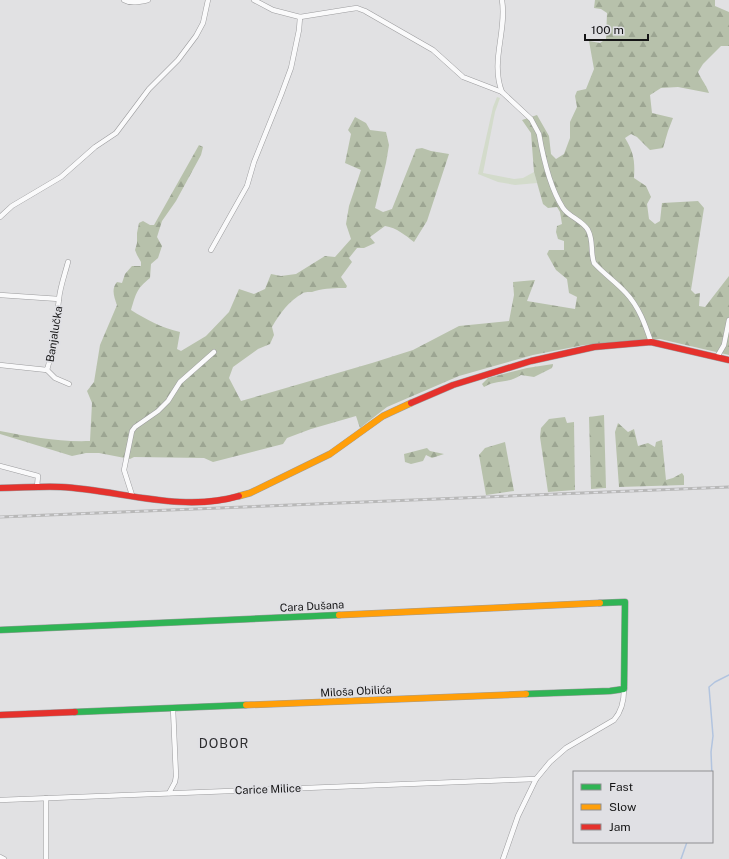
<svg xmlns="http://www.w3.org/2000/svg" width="729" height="859" viewBox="0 0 729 859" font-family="'Public Sans',sans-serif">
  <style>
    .grass { fill: #d3dbcb }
    .forest { fill: url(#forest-firs) }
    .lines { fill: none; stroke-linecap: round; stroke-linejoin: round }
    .stream { stroke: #b2c4df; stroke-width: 1.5 }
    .street-casing { stroke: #9c9c9e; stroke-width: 5.5 }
    .fast-casing { stroke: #9c9c9e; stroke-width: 7 }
    .slow-casing { stroke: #9c9c9e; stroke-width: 7 }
    .jam-casing { stroke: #9c9c9e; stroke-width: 7 }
    .street { stroke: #fafafb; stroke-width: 4.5 }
    .fast { stroke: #30b455; stroke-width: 6 }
    .slow { stroke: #ff9f0a; stroke-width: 6 }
    .jam { stroke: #e5322d; stroke-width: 6 }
    .rail-casing { stroke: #b8b8b8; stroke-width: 3 }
    .rail { stroke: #e0e0e4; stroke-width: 1.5; stroke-dasharray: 4.5; stroke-linecap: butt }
    .labels { text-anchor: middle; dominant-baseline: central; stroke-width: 4; stroke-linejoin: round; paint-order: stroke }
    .street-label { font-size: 11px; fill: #151516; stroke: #e0e0e4 }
    .quarter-label { font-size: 13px; letter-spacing: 1px; fill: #2c2c2e; stroke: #e0e0e4 }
  </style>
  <defs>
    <pattern id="forest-firs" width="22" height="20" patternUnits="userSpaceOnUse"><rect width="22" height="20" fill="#b7c1ab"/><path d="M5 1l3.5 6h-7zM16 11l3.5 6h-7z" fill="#9ca592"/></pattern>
  </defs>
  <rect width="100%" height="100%" fill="#e1e1e3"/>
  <!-- grass -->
  <path class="grass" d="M 497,97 L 500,98 L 495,112 L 483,173 L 514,179 L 523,178 L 534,172 L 537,183 L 515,185 L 498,182 L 478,174 L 493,107 Z"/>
  <!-- forest -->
  <g class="forest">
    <path d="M 595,0 L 715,0 L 715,6 L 729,12 L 729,46 L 721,46 L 703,64 L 698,72 C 701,79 707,86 709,93 L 678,87 L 661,88 L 650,95 L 652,113 L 673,118 L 668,131 L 663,148 L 650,150 L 637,137 L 631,134 L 625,138 C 634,153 635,161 634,178 L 646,186 L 651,197 L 647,204 L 649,219 L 655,224 L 660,221 L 662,203 L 698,201 L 704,208 L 691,290 L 695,294 L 700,293 L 699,306 L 705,307 L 729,276 L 729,355 L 660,339 L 584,345 L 533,355 L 459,376 L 387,407 L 360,428 L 356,416 L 311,429 L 287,438 L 283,444 L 213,462 L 204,458 L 134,457 L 130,459 L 99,453 L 86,453 L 72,456 L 0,434 L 0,431 C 32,437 57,442 90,441 L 92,403 L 87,391 L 94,382 L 100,345 L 117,305 C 114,297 111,289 117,282 L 122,283 L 125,274 L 132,266 L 141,266 L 141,262 L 137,255 L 135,250 L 137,243 L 137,233 L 139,223 L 143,221 L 150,225 L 154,225 L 199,145 L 203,147 L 201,155 L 176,201 L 162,221 L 157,237 L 162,246 L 158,258 L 151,264 L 150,278 C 136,289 136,294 131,310 C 147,320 162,328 180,332 L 177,349 L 181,351 L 206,336 L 229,312 L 239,289 L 254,294 L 265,289 L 271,274 L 281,276 L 296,274 L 325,256 L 335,257 L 351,239 L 346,224 L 349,206 L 361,170 L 345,163 L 351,134 L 348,130 L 355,117 L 366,123 L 370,130 L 386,132 L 389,145 L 386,163 L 375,208 L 383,212 L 392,209 L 416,149 L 422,148 L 431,151 L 449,154 L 427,221 L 414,242 C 405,235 397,228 385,226 L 370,237 L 375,243 L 364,248 L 357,248 L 349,258 L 352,262 L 341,277 L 347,286 L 346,288 C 335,288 326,288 315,291 C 311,293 307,291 303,293 C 289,301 280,313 272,327 L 274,335 L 270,344 L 258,349 L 233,367 L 229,378 L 241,401 L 372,363 L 413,350 L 459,326 L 509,321 L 514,295 L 513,282 L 535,280 L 527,301 L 575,309 L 577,297 L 569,293 L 567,279 L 556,270 L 547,254 L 549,250 L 564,250 L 564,241 L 558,239 L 556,232 L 557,226 L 562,224 L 560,212 L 557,207 L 548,208 L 543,204 L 534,172 L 531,133 L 522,120 L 537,115 L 549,136 L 551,154 L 556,159 L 564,154 L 570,138 L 570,122 L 577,107 L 575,96 L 577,91 L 586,89 L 594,69 L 589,41 L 600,43 L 606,39 L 607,13 L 601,9 L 594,8 Z"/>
    <path d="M 553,364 L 552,368 L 534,377 L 521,375 C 508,384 497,379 484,387 L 482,384 L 488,378 L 527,368 Z"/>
    <path d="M 604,415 L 606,488 L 591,489 L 589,417 Z"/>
    <path d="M 565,417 L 567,423 L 574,422 L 575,490 L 548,492 L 540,437 L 541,428 L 549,419 Z"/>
    <path d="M 618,423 L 628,432 L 634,429 L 638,446 L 648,443 L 655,447 L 656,442 L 662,440 L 666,480 L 673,478 L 682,473 L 684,476 L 684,485 L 619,487 L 615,432 Z"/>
    <path d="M 505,442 L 514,491 L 486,495 L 479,455 L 485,448 Z"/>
    <path d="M 427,448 L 430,451 L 444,454 L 432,458 L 426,455 L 423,461 L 411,464 L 405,462 L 404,454 Z"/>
  </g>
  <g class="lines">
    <!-- stream -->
    <g class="stream">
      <path d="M 712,776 L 711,752 L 713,736 L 709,687 L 715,682 L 729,675"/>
      <path d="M 681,859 L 687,842"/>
    </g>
    <defs>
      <g id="street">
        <path d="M 124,0 C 131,4 140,2 148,0"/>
        <path d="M 254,0 L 273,10 L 300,17 L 350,9 L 357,8 L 365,11 L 433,50 L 463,77 L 502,92 L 531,119 L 539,134 C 543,157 550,188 563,208 C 569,217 582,220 588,230 C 594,241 590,252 594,263 C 604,274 616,282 626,293 C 639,307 645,324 651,342"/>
        <path d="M 502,0 C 507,32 490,61 502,92"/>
        <path d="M 0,217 L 12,206 L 61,177 L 95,147 L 116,133 L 149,89 L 178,60 L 196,36 L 203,23 L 208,0"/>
        <path d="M 211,250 L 247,186 L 254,162 L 281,95 L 291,68 L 299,30 L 300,17"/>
        <path d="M 0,295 L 59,299"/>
        <path d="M 717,357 L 724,345 L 729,320"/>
        <path d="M 0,365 L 47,370 C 54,347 56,323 59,299 C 60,287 65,274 68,262"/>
        <path d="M 47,370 L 55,378 L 69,384"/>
        <path d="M 0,466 L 38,476 L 37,487"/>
        <path d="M 132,495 L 124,470 L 132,431 L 135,427 L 158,411 L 168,401 L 180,382 L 214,352"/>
        <path d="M 169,793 L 175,782 L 176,776 L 173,708"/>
        <path d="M 46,798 L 46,859"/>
        <path d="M 0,800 L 536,779"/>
        <path d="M 0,857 L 4,859"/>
        <path d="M 503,859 L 518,816 L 536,779 L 550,762 L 566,748 L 614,720 C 622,711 624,701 624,689"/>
      </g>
      <g id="fast">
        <path d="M 0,630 L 339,615"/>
        <path d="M 526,694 L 610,691 L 624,689 L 625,602 L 600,603"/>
        <path d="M 75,712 L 246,705"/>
      </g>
      <g id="slow">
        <path d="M 239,496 L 250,493 L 330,454 L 383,416 L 411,403"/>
        <path d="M 339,615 L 600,603"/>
        <path d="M 246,705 L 526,694"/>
      </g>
      <g id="jam">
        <path d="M 411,403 L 453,385 L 531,361 L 594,347 L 651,342 L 729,360"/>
        <path d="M 0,488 C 20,488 41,486 61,487 C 119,490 181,513 239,496"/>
        <path d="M 0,715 L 75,712"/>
      </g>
    </defs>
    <!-- street casing -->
    <use href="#street" class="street-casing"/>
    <!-- fast casing -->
    <use href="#fast" class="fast-casing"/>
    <!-- slow casing -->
    <use href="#slow" class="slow-casing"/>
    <!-- jam casing -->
    <use href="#jam" class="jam-casing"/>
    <!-- street -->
    <use href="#street" class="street"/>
    <!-- fast -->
    <use href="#fast" class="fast"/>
    <!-- slow -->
    <use href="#slow" class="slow"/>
    <!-- jam -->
    <use href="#jam" class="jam"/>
    <defs>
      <path id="rail" d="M 0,517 L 729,487"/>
    </defs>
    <!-- rail casing -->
    <use href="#rail" class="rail-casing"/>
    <!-- rail -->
    <use href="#rail" class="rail"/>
  </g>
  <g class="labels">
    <!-- street labels -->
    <g class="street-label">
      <text transform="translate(54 334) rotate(-81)">Banjalučka</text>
      <text transform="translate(312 606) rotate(-3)">Cara Dušana</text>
      <text transform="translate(356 691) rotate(-3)">Miloša Obilića</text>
      <text transform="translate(268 789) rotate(-2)">Carice Milice</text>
    </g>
    <!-- quarter labels -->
    <g class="quarter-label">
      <text x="224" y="743">DOBOR</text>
    </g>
  </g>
  <!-- legend -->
  <rect x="573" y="771" width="140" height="72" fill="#e0e0e4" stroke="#8f8f92"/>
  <rect x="581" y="784" width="20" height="6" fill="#30b455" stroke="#8f8f92"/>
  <text x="609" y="791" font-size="12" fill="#151516">Fast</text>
  <rect x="581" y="804" width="20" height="6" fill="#ff9f0a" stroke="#8f8f92"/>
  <text x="609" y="811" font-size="12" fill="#151516">Slow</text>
  <rect x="581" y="824" width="20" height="6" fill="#e5322d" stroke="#8f8f92"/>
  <text x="609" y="831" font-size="12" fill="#151516">Jam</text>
  <!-- scale -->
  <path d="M585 34v6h63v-6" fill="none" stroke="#151516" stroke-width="2"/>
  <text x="591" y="34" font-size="12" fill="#151516" stroke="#e0e0e4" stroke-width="3" paint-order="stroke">100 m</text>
</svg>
